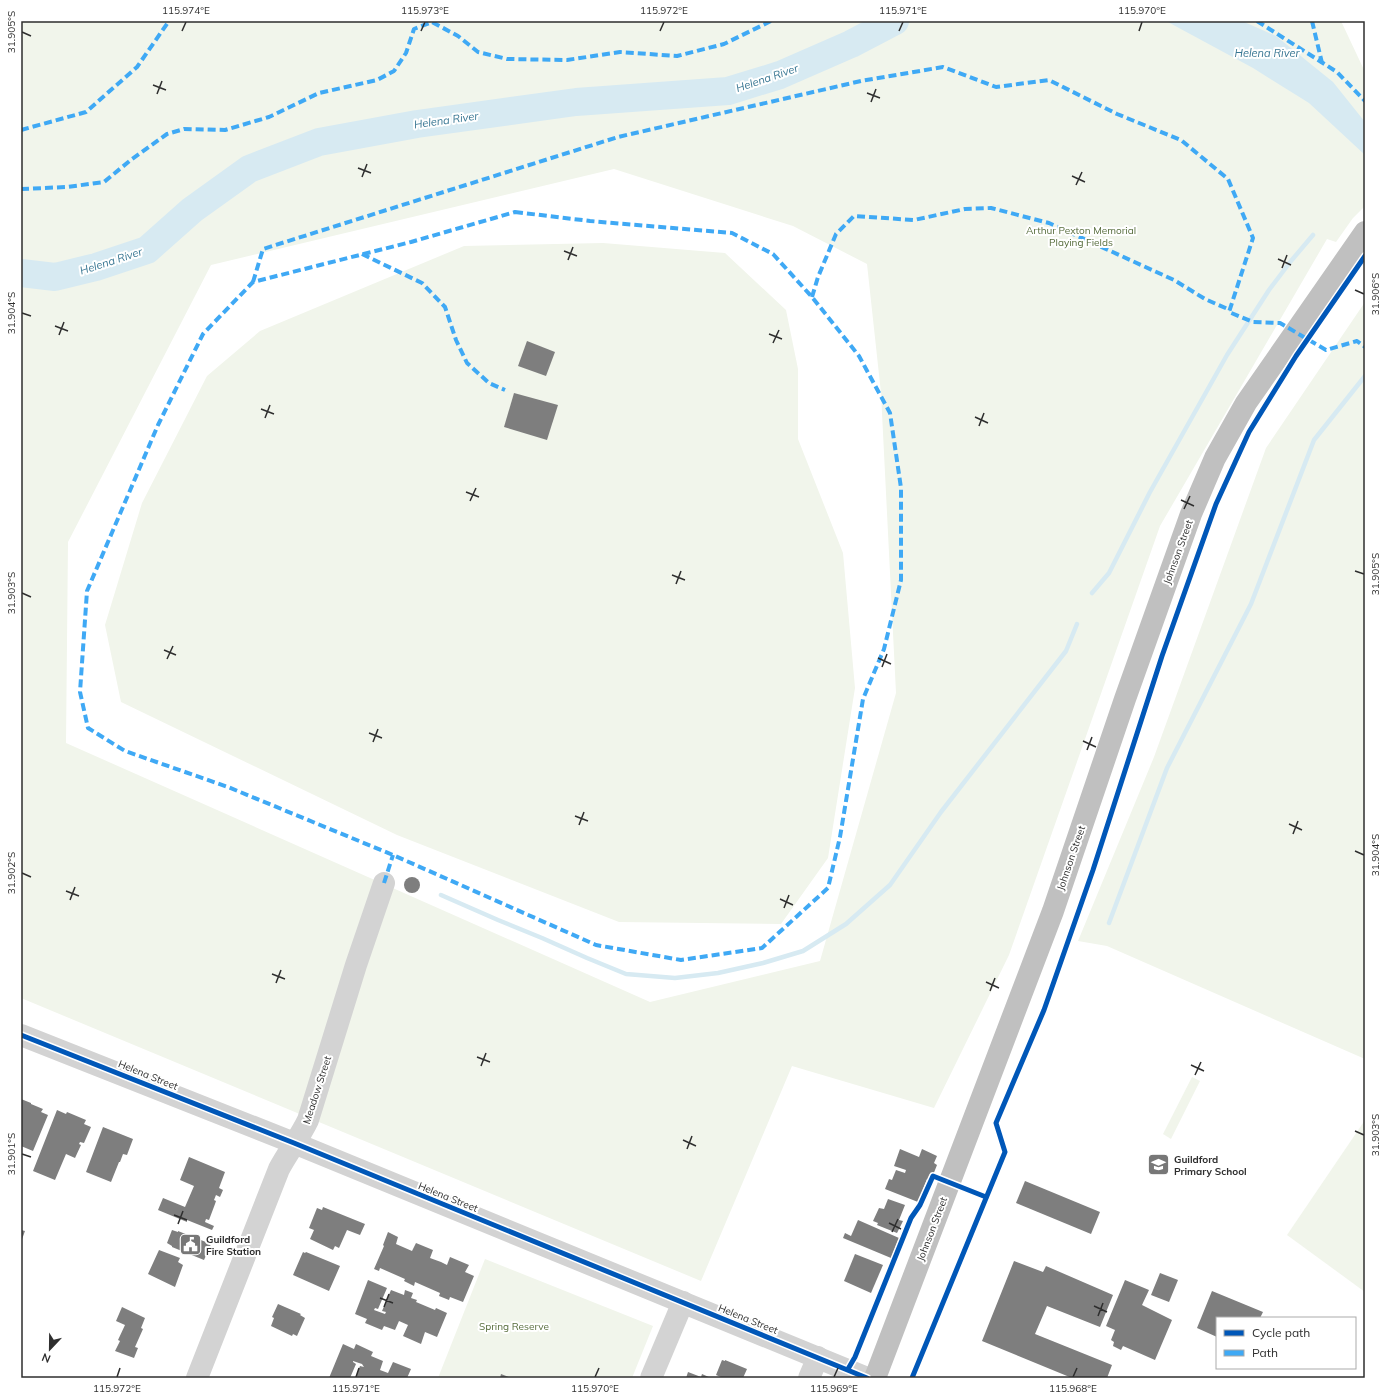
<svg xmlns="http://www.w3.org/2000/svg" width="1386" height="1399" viewBox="0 0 1386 1399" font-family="Mulish,sans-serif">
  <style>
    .green { fill: #f1f5eb; fill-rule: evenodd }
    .water { fill: #d7eaf2 }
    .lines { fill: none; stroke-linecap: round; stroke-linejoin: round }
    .stream { stroke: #d7eaf2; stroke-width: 4.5 }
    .river { stroke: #d7eaf2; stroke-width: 28 }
    .building { fill: #7e7e7e }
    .minor { stroke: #d3d3d3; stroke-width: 22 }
    .highway { stroke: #c0c0c0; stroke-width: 22 }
    .quiet { stroke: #3fa9f5; stroke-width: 4; stroke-dasharray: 8 4; stroke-linecap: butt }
    .cycleway-casing { stroke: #fff; stroke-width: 8 }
    .cycleway { stroke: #0057b8; stroke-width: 5 }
    .ticks { fill: none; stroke: #2e2e2e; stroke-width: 1.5 }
    .labels { text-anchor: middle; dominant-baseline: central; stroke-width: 4; stroke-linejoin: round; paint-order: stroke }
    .park-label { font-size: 10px; fill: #556b3a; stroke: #fff }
    .street-label { font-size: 10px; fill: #2e2e2e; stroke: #fff }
    .poi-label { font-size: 10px; font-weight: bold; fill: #2e2e2e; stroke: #fff; text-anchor: start }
    .water-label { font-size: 11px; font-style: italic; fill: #397793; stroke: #fff }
    .neatline { fill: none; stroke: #2e2e2e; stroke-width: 1.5 }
    .ticks-label { font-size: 10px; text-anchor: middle; fill: #2e2e2e }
  </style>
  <rect width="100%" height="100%" fill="#fff"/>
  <!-- green -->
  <g class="green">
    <path d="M 21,21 L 1341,21 L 1365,72 L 1365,206 L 1353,218 L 1336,242 L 1327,239 L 1160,526 L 1009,955 L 934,1108 L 792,1066 L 701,1281 L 21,998 ZM 614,169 L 793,226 L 867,264 L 881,393 L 896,693 L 820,961 L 650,1002 L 66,743 L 68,542 L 211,265 Z"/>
    <path d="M 603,243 L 725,253 L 786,310 L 798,369 L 798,439 L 843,553 L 855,688 L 828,858 L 781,924 L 619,922 L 397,835 L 121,702 L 105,625 L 142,503 L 207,376 L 260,331 L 464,246 Z"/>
    <path d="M 1365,302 L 1365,1059 L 1107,946 L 1078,941 L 1154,757 L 1266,448 Z"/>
    <path d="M 1192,1077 L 1200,1081 L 1171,1139 L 1163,1134 Z"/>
    <path d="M 1365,1120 L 1365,1292 L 1287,1235 Z"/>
    <path d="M 485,1259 L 653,1326 L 632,1378 L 438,1378 Z"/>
  </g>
  <!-- water -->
  <path class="water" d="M 1166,21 L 1242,21 L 1276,36 L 1333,82 L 1365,122 L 1365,155 L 1309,103 L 1253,68 Z"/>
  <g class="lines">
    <!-- stream -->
    <g class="stream">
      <path d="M 1092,593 L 1109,573 L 1150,492 L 1227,355 L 1269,290 L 1291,261 L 1313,235"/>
      <path d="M 441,895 L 498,920 L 542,938 L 587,958 L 626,974 L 675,978 L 718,973 L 763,963 L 803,951 L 846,924 L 890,885 L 941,812 L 1066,651 L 1077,624"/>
      <path d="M 1109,923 L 1167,768 L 1251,604 L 1314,440 L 1365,376"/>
    </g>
    <!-- river -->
    <path class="river" d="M 21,273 L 55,277 L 96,267 L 147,250 L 192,210 L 249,169 L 319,142 L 417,124 L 576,102 L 728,91 L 780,75 L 851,44 L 895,21"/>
  </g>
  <!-- building -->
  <g class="building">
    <path d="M 527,341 L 555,352 L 546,376 L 518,366 Z"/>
    <path d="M 514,393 L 558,405 L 547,440 L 504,427 Z"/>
    <circle cx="412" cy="885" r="8"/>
    <path d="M 21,1099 L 31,1103 L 31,1104 L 43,1109 L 41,1112 L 48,1115 L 33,1151 L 21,1146 Z"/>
    <path d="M 57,1110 L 66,1114 L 67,1112 L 86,1120 L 84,1124 L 91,1127 L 84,1143 L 80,1142 L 79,1144 L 81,1145 L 75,1158 L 66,1154 L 55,1180 L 33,1171 Z"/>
    <path d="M 103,1127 L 133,1139 L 127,1155 L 123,1154 L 120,1162 L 119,1162 L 111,1182 L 86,1172 Z"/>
    <path d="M 900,1149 L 919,1157 L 922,1149 L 937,1156 L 934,1163 L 937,1165 L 931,1180 L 927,1179 L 918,1202 L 885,1189 L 889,1179 L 892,1180 L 896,1170 L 905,1173 L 906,1170 L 894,1166 Z"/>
    <path d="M 189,1157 L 225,1172 L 219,1188 L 223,1190 L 220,1197 L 216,1195 L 214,1200 L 216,1201 L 215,1204 L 209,1220 L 206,1219 L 205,1222 L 214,1226 L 212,1230 L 187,1220 L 187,1222 L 158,1210 L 163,1198 L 185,1207 L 194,1186 L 180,1180 Z"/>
    <path d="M 1025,1181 L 1100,1212 L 1091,1234 L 1016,1203 Z"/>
    <path d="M 888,1199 L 905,1205 L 899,1220 L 903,1221 L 897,1233 L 877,1225 L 878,1223 L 873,1221 L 879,1208 L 884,1209 Z"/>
    <path d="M 323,1207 L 365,1224 L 360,1235 L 347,1230 L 339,1248 L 335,1246 L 333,1250 L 310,1239 L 314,1230 L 309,1228 L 317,1208 L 322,1210 Z"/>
    <path d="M 858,1220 L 899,1238 L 891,1258 L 843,1238 L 845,1233 L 851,1236 Z"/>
    <path d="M 21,1230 L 25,1231 L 21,1242 Z"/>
    <path d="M 172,1230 L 178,1232 L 178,1231 L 211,1244 L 204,1260 L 172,1247 L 172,1246 L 167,1243 Z"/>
    <path d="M 388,1232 L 398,1237 L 396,1244 L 412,1251 L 416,1243 L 433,1250 L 430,1258 L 441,1262 L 447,1265 L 450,1257 L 469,1265 L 465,1272 L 474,1276 L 463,1302 L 450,1297 L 449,1300 L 439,1296 L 440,1293 L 415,1282 L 414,1286 L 404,1281 L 405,1279 L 380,1268 L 379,1271 L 374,1269 L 384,1246 L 383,1245 Z"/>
    <path d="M 159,1250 L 180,1258 L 178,1262 L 183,1265 L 175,1287 L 148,1274 Z"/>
    <path d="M 303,1252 L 305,1253 L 306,1252 L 340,1266 L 329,1291 L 293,1275 Z"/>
    <path d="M 855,1254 L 883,1265 L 871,1293 L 844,1281 Z"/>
    <path d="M 1014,1261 L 1043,1272 L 1046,1266 L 1113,1295 L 1100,1327 L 1047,1306 L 1035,1334 L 1112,1365 L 1107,1378 L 1072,1378 L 982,1341 Z"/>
    <path d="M 1160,1273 L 1178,1280 L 1169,1302 L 1151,1295 Z"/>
    <path d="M 368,1280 L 387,1288 L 378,1309 L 375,1308 L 374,1310 L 385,1314 L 386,1312 L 382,1311 L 391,1290 L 404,1295 L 405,1290 L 413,1293 L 411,1298 L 417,1300 L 416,1302 L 435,1310 L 436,1308 L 447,1313 L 437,1337 L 425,1332 L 421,1344 L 403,1336 L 408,1325 L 399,1321 L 395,1330 L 384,1326 L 382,1330 L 365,1323 L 367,1319 L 355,1314 Z"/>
    <path d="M 1125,1280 L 1149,1290 L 1142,1305 L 1172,1320 L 1155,1360 L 1123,1346 L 1121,1350 L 1113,1346 L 1114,1342 L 1111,1340 L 1115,1330 L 1106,1326 Z"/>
    <path d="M 1212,1291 L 1263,1312 L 1260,1318 L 1217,1318 L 1217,1337 L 1197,1328 Z"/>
    <path d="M 278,1304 L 301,1314 L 300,1315 L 305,1318 L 297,1336 L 293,1334 L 292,1336 L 271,1326 L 274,1318 L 272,1317 Z"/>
    <path d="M 122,1307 L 145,1318 L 141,1328 L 143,1329 L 135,1347 L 138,1348 L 134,1358 L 115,1351 L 120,1341 L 118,1340 L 125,1325 L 116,1321 Z"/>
    <path d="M 343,1344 L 354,1349 L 356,1344 L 373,1352 L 371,1356 L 383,1361 L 380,1370 L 388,1373 L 393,1362 L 411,1369 L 407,1378 L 355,1378 L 360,1366 L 364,1367 L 362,1364 L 353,1361 L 353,1362 L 356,1364 L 350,1378 L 329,1378 Z"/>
    <path d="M 722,1360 L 725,1361 L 725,1360 L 747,1369 L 743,1378 L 723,1378 L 716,1375 Z"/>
    <path d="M 688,1372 L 701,1377 L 702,1374 L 711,1378 L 686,1378 Z"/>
    <path d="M 501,1374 L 511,1378 L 500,1378 Z"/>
  </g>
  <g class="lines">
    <!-- minor -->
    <g class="minor">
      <path d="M 21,1035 L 294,1143 L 867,1378"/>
      <path d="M 197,1378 L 279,1169 C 288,1152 300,1137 308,1120 L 356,965 L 384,883"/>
      <path d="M 651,1378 L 683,1302"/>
      <path d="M 809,1378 L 818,1357"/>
    </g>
    <!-- highway -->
    <path class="highway" d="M 875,1378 L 1053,911 L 1125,699 L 1191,514 L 1215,458 L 1246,403 L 1365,232"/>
    <!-- quiet -->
    <g class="quiet">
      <path d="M 1257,21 L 1337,72 L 1365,101"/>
      <path d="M 1312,21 L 1322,63"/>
      <path d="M 21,130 L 86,112 L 137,67 L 169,21"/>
      <path d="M 21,189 L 67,187 L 104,182 L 132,159 L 167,134 L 184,129 L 225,130 L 269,117 L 319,93 L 377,80 L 394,71 L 406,53 L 414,29 L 432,22 L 458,36 L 478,52 L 507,59 L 567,60 L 620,52 L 677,56 L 724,44 L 771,21"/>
      <path d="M 515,212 L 590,221 L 732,233 L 773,254 L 812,297 L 859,356 L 890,413 L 901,488 L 901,580 L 884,649 L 863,699 L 840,837 L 828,888 L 762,948 L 681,960 L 596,945 L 393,855 L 228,787 L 125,751 L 88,728 L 80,692 L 87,591 L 158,425 L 203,334 L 253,282 L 411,242 Z"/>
      <path d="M 362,254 L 422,283 L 445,307 L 456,340 L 467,363 L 489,383 L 505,390"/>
      <path d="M 253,282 L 263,249 L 618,137 L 861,81 L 943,67 L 996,87 L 1049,80 L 1117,114 L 1181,140 L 1228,179 L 1253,238 L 1229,312 L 1253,322 L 1280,323 L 1326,350 L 1357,341 L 1365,347"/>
      <path d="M 812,297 L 818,277 L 836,234 L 854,216 L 914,220 L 965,209 L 991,208 L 1049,223 L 1174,280 L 1205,299 L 1230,310"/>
      <path d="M 384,883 L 393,855"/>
    </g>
    <defs>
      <g id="cycleway">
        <path d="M 21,1035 L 294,1143 L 867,1378"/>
        <path d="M 848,1369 L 855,1357 L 911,1218 L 920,1205 L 933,1176 L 986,1197"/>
        <path d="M 912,1378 L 1005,1152 L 996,1123 L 1044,1010 L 1093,870 L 1162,656 L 1216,504 L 1249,432 L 1296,356 L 1365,256"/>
      </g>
    </defs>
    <!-- cycleway casing -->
    <use href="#cycleway" class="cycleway-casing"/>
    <!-- cycleway -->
    <use href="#cycleway" class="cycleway"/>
  </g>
  <!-- ticks -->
  <path class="ticks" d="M 182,31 L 186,22M 421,31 L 425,22M 660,31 L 664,22M 899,31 L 903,22M 1139,31 L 1142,22M 22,32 L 31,36M 153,85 L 166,90M 867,93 L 880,98M 157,94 L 162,81M 871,102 L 876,89M 358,168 L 371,173M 1072,176 L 1085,182M 362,177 L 367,164M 1076,185 L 1082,172M 564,251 L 577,256M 1278,259 L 1291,265M 568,260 L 573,247M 1282,268 L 1287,255M 1355,290 L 1364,294M 22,313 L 31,316M 55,326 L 68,331M 769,334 L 782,339M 59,335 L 64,322M 773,343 L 779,330M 261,409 L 274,414M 975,417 L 988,423M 265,418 L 270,405M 979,426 L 984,413M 466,492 L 479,497M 1181,500 L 1194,506M 470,501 L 476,488M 1184,509 L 1190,496M 1355,571 L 1364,574M 672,575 L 685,580M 676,584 L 681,571M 22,593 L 31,597M 164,650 L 176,655M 878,658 L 891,664M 167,659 L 173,646M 882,667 L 887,654M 369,733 L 382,738M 1083,741 L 1096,747M 373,742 L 378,729M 1087,750 L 1092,737M 575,816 L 588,821M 1289,824 L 1302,830M 579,825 L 584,812M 1293,834 L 1298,821M 1355,851 L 1364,855M 22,873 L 31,877M 66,891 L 79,896M 780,899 L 793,905M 70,900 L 75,887M 784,908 L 789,895M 272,974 L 285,979M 986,982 L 999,988M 276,983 L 281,970M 990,991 L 995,978M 477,1057 L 490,1062M 1191,1065 L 1204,1071M 481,1066 L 486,1053M 1195,1075 L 1201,1062M 1355,1131 L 1364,1135M 683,1140 L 696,1146M 687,1149 L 692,1136M 22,1154 L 31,1157M 174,1215 L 187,1220M 889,1223 L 901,1229M 178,1224 L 183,1211M 892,1232 L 898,1219M 380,1298 L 393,1303M 1094,1306 L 1107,1312M 384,1307 L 389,1294M 1098,1316 L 1103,1303M 117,1377 L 120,1368M 356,1377 L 359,1368M 595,1377 L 599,1368M 834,1377 L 838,1368M 1073,1377 L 1077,1368"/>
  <!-- icons -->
  <defs>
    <symbol id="school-square" viewBox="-11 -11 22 22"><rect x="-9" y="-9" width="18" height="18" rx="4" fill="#777" stroke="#fff"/><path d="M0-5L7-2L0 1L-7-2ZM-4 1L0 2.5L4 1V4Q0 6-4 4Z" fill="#fff"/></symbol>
    <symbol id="civic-square" viewBox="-11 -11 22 22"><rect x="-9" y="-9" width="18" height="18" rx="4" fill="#777" stroke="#fff"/><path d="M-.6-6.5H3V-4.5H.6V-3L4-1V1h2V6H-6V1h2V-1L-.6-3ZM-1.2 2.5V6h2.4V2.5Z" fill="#fff"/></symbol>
  </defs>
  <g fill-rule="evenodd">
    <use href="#school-square" x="1146" y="1152" width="25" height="25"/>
    <use href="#civic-square" x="178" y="1232" width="25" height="25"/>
  </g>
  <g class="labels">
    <!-- park labels -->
    <g class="park-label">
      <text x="1081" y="230">Arthur Pexton Memorial<tspan x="1081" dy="12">Playing Fields</tspan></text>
      <text x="514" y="1326">Spring Reserve</text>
    </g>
    <!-- street labels -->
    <g class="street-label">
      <text transform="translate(1178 552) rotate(-70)">Johnson Street</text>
      <text transform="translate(1071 858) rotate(-71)">Johnson Street</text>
      <text transform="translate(148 1075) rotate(22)">Helena Street</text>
      <text transform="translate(317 1090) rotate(-72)">Meadow Street</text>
      <text transform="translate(448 1197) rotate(22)">Helena Street</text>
      <text transform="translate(932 1229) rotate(-69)">Johnson Street</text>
      <text transform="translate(748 1319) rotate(22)">Helena Street</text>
    </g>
    <!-- poi labels -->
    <g class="poi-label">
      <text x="1174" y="1159">Guildford<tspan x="1174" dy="12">Primary School</tspan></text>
      <text x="206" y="1239">Guildford<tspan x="206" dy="12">Fire Station</tspan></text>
    </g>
    <!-- water labels -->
    <g class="water-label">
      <text x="1267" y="53">Helena River</text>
      <text transform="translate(767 78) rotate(-19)">Helena River</text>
      <text transform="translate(446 120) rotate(-8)">Helena River</text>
      <text transform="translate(111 261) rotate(-18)">Helena River</text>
    </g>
  </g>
  <!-- border -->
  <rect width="1386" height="1399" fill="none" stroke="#ffffff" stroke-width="44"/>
  <!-- legend -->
  <rect x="1216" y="1317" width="140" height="52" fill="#ffffff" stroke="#ababab"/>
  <rect x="1224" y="1330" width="20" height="6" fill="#0057b8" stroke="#ababab"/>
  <text x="1252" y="1337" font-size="12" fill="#2e2e2e">Cycle path</text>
  <rect x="1224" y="1350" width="20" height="6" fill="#3fa9f5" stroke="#ababab"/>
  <text x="1252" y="1357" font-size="12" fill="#2e2e2e">Path</text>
  <!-- north arrow -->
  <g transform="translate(50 1349) rotate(202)" stroke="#ffffff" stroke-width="3" paint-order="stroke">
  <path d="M0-3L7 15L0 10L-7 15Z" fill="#2e2e2e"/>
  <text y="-6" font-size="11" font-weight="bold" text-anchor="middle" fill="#2e2e2e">N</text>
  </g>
  <rect x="22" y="22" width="1342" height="1355" class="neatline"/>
  <g class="ticks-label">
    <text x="186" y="14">115.974°E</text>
    <text x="425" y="14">115.973°E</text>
    <text x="664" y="14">115.972°E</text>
    <text x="903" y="14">115.971°E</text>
    <text x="1142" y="14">115.970°E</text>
    <text transform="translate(11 32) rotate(-90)" y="4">31.905°S</text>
    <text transform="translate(1375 294) rotate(-90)" y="4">31.906°S</text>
    <text transform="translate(11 313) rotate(-90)" y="4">31.904°S</text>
    <text transform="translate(1375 574) rotate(-90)" y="4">31.905°S</text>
    <text transform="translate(11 593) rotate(-90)" y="4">31.903°S</text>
    <text transform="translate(1375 855) rotate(-90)" y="4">31.904°S</text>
    <text transform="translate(11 873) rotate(-90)" y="4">31.902°S</text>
    <text transform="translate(1375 1135) rotate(-90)" y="4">31.903°S</text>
    <text transform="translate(11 1154) rotate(-90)" y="4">31.901°S</text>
    <text x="117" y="1392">115.972°E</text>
    <text x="356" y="1392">115.971°E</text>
    <text x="595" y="1392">115.970°E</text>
    <text x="834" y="1392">115.969°E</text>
    <text x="1073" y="1392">115.968°E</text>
  </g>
</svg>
